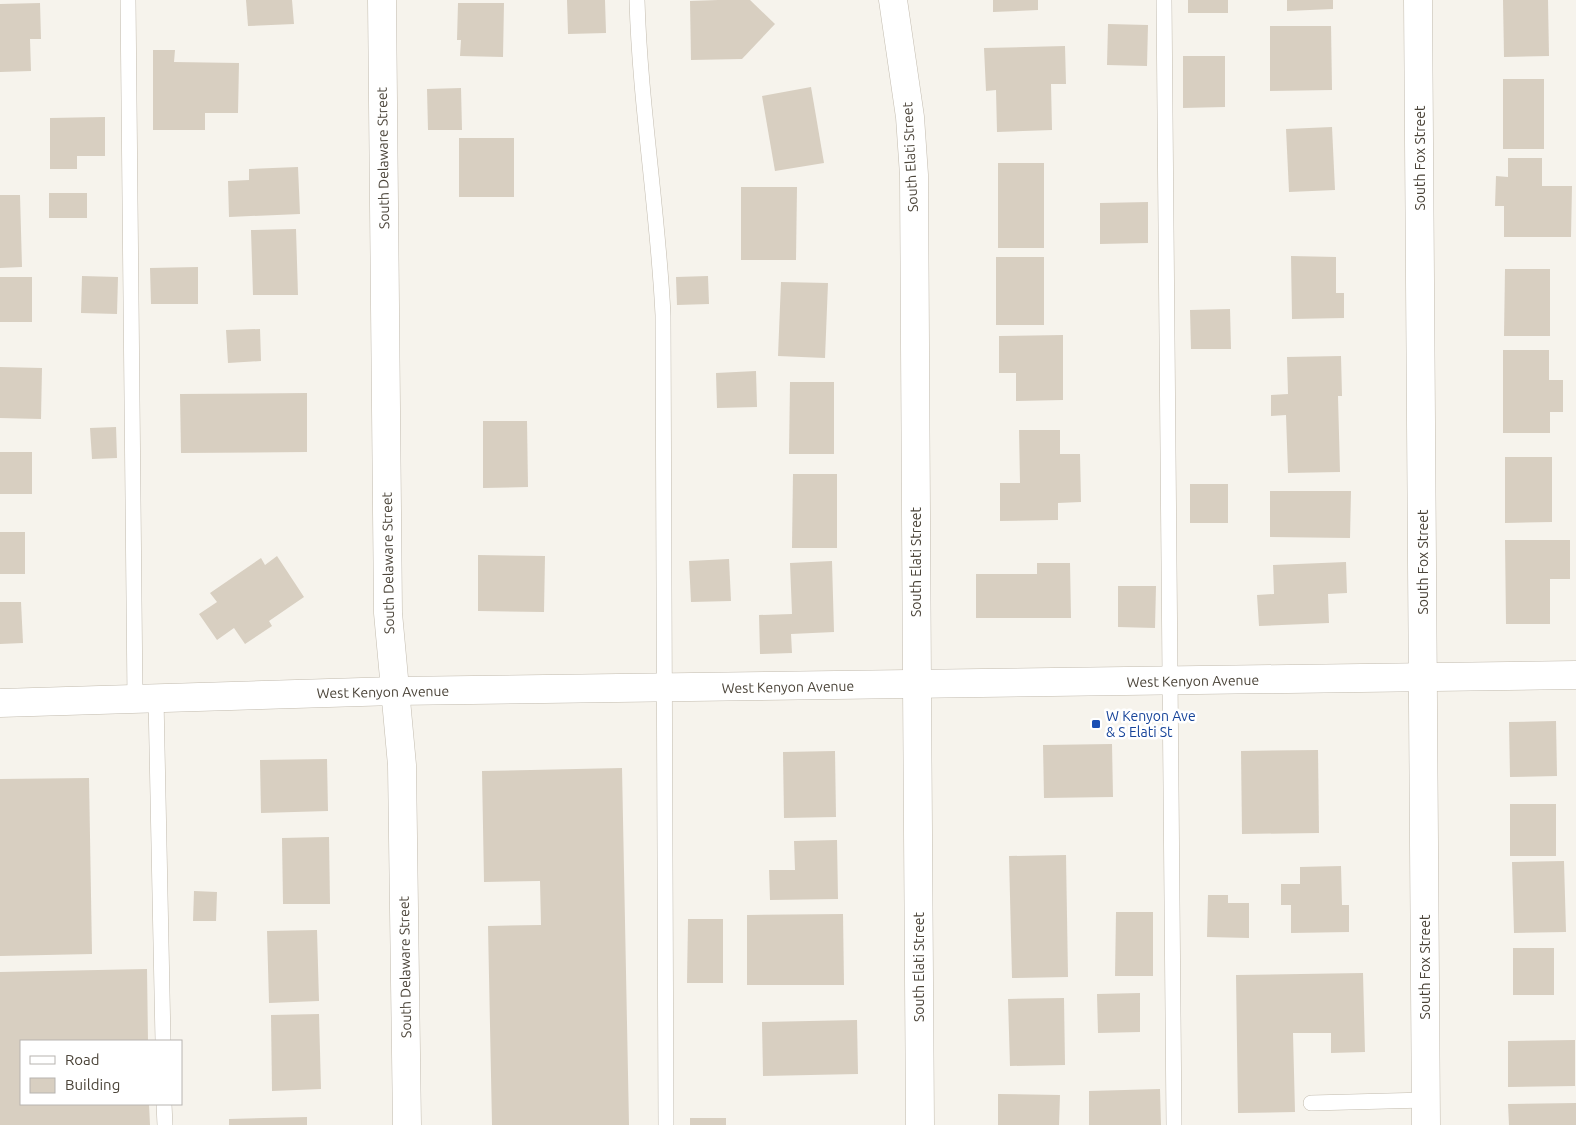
<svg xmlns="http://www.w3.org/2000/svg" width="1576" height="1125" viewBox="0 0 1576 1125" font-family="Ubuntu,sans-serif">
  <style>
    .building { fill: #d8cfc1 }
    .lines { fill: none; stroke-linecap: round; stroke-linejoin: round }
    .service-casing { stroke: #c2bbae; stroke-width: 16 }
    .minor-casing { stroke: #c2bbae; stroke-width: 29 }
    .tertiary-casing { stroke: #c2bbae; stroke-width: 29 }
    .service { stroke: #fff; stroke-width: 15 }
    .minor { stroke: #fff; stroke-width: 28 }
    .tertiary { stroke: #fff; stroke-width: 28 }
    .transit-dot { fill: #1a4fb4; stroke: #fff; stroke-width: 2 }
    .labels { text-anchor: middle; dominant-baseline: central; stroke-width: 5; stroke-linejoin: round; paint-order: stroke }
    .street-label { font-size: 14px; fill: #4b4439; stroke: #fff }
    .transit-label { font-size: 14px; fill: #164399; stroke: #fff; text-anchor: start }
  </style>
  <rect width="100%" height="100%" fill="#f6f3ec"/>
  <!-- building -->
  <g class="building">
    <path d="M 246,0 L 292,0 L 294,24 L 248,26 Z"/>
    <path d="M 567,0 L 605,0 L 606,33 L 568,34 Z"/>
    <path d="M 718,0 L 750,0 L 775,24 L 742,59 L 691,60 L 690,1 Z"/>
    <path d="M 993,0 L 1038,0 L 1038,10 L 993,12 Z"/>
    <rect x="1188" y="0" width="40" height="13"/>
    <path d="M 1287,0 L 1333,0 L 1333,9 L 1287,11 Z"/>
    <path d="M 1503,0 L 1548,0 L 1549,56 L 1504,57 Z"/>
    <path d="M 40,3 L 41,39 L 30,39 L 31,71 L 0,72 L 0,4 Z"/>
    <path d="M 458,3 L 504,3 L 503,57 L 460,56 L 461,40 L 457,40 Z"/>
    <path d="M 1108,24 L 1148,25 L 1147,66 L 1107,65 Z"/>
    <path d="M 1270,26 L 1331,26 L 1332,90 L 1270,91 Z"/>
    <path d="M 1065,46 L 1066,84 L 1051,84 L 1052,130 L 997,132 L 996,90 L 986,91 L 984,48 Z"/>
    <path d="M 153,50 L 175,50 L 174,62 L 239,63 L 238,113 L 205,113 L 205,130 L 153,130 Z"/>
    <path d="M 1183,56 L 1225,56 L 1225,107 L 1183,108 Z"/>
    <rect x="1503" y="79" width="41" height="70"/>
    <path d="M 811,87 L 824,163 L 775,171 L 762,96 Z"/>
    <path d="M 461,88 L 462,130 L 428,130 L 427,89 Z"/>
    <path d="M 105,117 L 105,156 L 77,156 L 77,169 L 50,169 L 50,118 Z"/>
    <path d="M 1332,127 L 1335,190 L 1289,192 L 1286,129 Z"/>
    <rect x="459" y="138" width="55" height="59"/>
    <path d="M 1508,158 L 1542,158 L 1542,186 L 1572,186 L 1571,237 L 1504,237 L 1504,206 L 1495,206 L 1496,176 L 1508,177 Z"/>
    <rect x="998" y="163" width="46" height="85"/>
    <path d="M 298,167 L 300,214 L 229,217 L 228,181 L 249,180 L 249,169 Z"/>
    <path d="M 741,187 L 797,187 L 796,260 L 741,260 Z"/>
    <rect x="49" y="193" width="38" height="25"/>
    <path d="M 0,195 L 20,195 L 22,267 L 0,268 Z"/>
    <path d="M 1148,202 L 1148,243 L 1100,244 L 1100,203 Z"/>
    <path d="M 296,229 L 298,295 L 253,295 L 251,230 Z"/>
    <path d="M 1291,256 L 1336,257 L 1336,293 L 1344,293 L 1344,318 L 1292,319 Z"/>
    <rect x="996" y="257" width="48" height="68"/>
    <path d="M 198,267 L 198,304 L 151,304 L 150,268 Z"/>
    <path d="M 1505,269 L 1550,269 L 1550,336 L 1504,336 Z"/>
    <path d="M 82,276 L 118,277 L 117,314 L 81,313 Z"/>
    <path d="M 708,276 L 709,304 L 677,305 L 676,277 Z"/>
    <rect x="0" y="277" width="32" height="45"/>
    <path d="M 781,282 L 828,283 L 825,358 L 778,356 Z"/>
    <path d="M 1230,309 L 1231,349 L 1191,349 L 1190,310 Z"/>
    <path d="M 260,329 L 261,361 L 228,363 L 226,330 Z"/>
    <path d="M 1063,335 L 1063,400 L 1016,401 L 1016,373 L 999,373 L 999,336 Z"/>
    <path d="M 1503,350 L 1549,350 L 1549,380 L 1563,380 L 1563,412 L 1550,412 L 1550,433 L 1503,433 Z"/>
    <path d="M 1341,356 L 1342,396 L 1338,396 L 1340,472 L 1288,473 L 1286,415 L 1271,416 L 1271,395 L 1288,394 L 1287,357 Z"/>
    <path d="M 0,367 L 42,368 L 41,419 L 0,418 Z"/>
    <path d="M 756,371 L 757,407 L 717,408 L 716,373 Z"/>
    <path d="M 790,382 L 834,382 L 834,454 L 789,454 Z"/>
    <path d="M 307,393 L 307,452 L 181,453 L 180,394 Z"/>
    <path d="M 483,421 L 527,421 L 528,487 L 483,488 Z"/>
    <path d="M 116,427 L 117,458 L 92,459 L 90,428 Z"/>
    <path d="M 1019,430 L 1060,430 L 1060,454 L 1080,454 L 1081,502 L 1058,503 L 1058,520 L 1000,521 L 1000,483 L 1020,483 Z"/>
    <rect x="0" y="452" width="32" height="42"/>
    <path d="M 1505,457 L 1552,457 L 1552,522 L 1505,523 Z"/>
    <path d="M 793,474 L 837,474 L 837,548 L 792,548 Z"/>
    <rect x="1190" y="484" width="38" height="39"/>
    <path d="M 1270,491 L 1351,491 L 1350,538 L 1270,537 Z"/>
    <rect x="0" y="532" width="25" height="42"/>
    <path d="M 1505,540 L 1570,540 L 1570,579 L 1550,579 L 1550,624 L 1506,624 Z"/>
    <path d="M 478,555 L 545,556 L 544,612 L 478,611 Z"/>
    <path d="M 277,556 L 304,597 L 269,621 L 272,626 L 245,644 L 234,628 L 217,640 L 199,614 L 217,602 L 210,593 L 261,558 L 265,565 Z"/>
    <path d="M 729,559 L 731,601 L 691,602 L 689,561 Z"/>
    <path d="M 832,561 L 834,632 L 791,634 L 792,653 L 760,654 L 759,615 L 792,614 L 790,563 Z"/>
    <path d="M 1346,562 L 1347,593 L 1328,594 L 1329,623 L 1259,626 L 1257,595 L 1274,594 L 1273,565 Z"/>
    <path d="M 1037,563 L 1070,563 L 1071,618 L 976,618 L 976,574 L 1037,574 Z"/>
    <path d="M 1118,586 L 1156,586 L 1155,628 L 1118,627 Z"/>
    <path d="M 0,602 L 21,602 L 23,643 L 0,644 Z"/>
    <path d="M 1556,721 L 1557,776 L 1510,777 L 1509,722 Z"/>
    <path d="M 1112,744 L 1113,797 L 1044,798 L 1043,745 Z"/>
    <path d="M 1318,750 L 1319,833 L 1242,834 L 1241,751 Z"/>
    <path d="M 835,751 L 836,817 L 784,818 L 783,752 Z"/>
    <path d="M 327,759 L 328,811 L 261,813 L 260,760 Z"/>
    <path d="M 622,768 L 629,1125 L 492,1125 L 488,926 L 541,925 L 540,881 L 484,882 L 482,771 Z"/>
    <path d="M 89,778 L 92,954 L 0,956 L 0,779 Z"/>
    <rect x="1510" y="804" width="46" height="52"/>
    <path d="M 329,837 L 330,904 L 283,904 L 282,838 Z"/>
    <path d="M 837,840 L 838,899 L 770,900 L 769,870 L 795,870 L 794,841 Z"/>
    <path d="M 1066,855 L 1068,977 L 1012,978 L 1009,856 Z"/>
    <path d="M 1564,861 L 1566,932 L 1514,933 L 1512,862 Z"/>
    <path d="M 1341,866 L 1342,905 L 1349,905 L 1349,932 L 1291,933 L 1291,905 L 1281,905 L 1281,884 L 1300,884 L 1300,867 Z"/>
    <path d="M 194,891 L 217,892 L 216,921 L 193,921 Z"/>
    <path d="M 1208,895 L 1228,895 L 1228,903 L 1249,903 L 1249,938 L 1207,937 Z"/>
    <path d="M 1116,912 L 1153,912 L 1153,976 L 1115,976 Z"/>
    <path d="M 843,914 L 844,985 L 747,985 L 747,915 Z"/>
    <path d="M 688,919 L 723,919 L 723,983 L 687,983 Z"/>
    <path d="M 317,930 L 319,1001 L 269,1003 L 267,931 Z"/>
    <rect x="1513" y="948" width="41" height="47"/>
    <path d="M 147,969 L 148,1041 L 21,1041 L 21,1104 L 149,1104 L 150,1125 L 0,1125 L 0,972 Z"/>
    <path d="M 1363,973 L 1365,1052 L 1331,1053 L 1331,1033 L 1293,1033 L 1295,1112 L 1238,1113 L 1236,975 Z"/>
    <path d="M 1140,993 L 1140,1032 L 1098,1033 L 1097,994 Z"/>
    <path d="M 1064,998 L 1065,1065 L 1010,1066 L 1008,999 Z"/>
    <path d="M 319,1014 L 321,1089 L 272,1091 L 271,1015 Z"/>
    <path d="M 857,1020 L 858,1074 L 763,1076 L 762,1022 Z"/>
    <path d="M 1575,1040 L 1575,1086 L 1508,1087 L 1508,1041 Z"/>
    <path d="M 1160,1089 L 1161,1125 L 1089,1125 L 1089,1091 Z"/>
    <path d="M 998,1094 L 1060,1095 L 1059,1125 L 998,1125 Z"/>
    <path d="M 1576,1103 L 1576,1125 L 1509,1125 L 1508,1104 Z"/>
    <path d="M 307,1117 L 307,1125 L 229,1125 L 229,1119 Z"/>
    <rect x="690" y="1118" width="36" height="7"/>
  </g>
  <g class="lines">
    <defs>
      <g id="service">
        <path d="M 128,0 L 135,699"/>
        <path d="M 637,0 C 640,105 658,210 663,315 L 666,1125"/>
        <path d="M 1164,0 L 1174,1125"/>
        <path d="M 156,698 L 163,1041"/>
        <path d="M 1311,1103 L 1426,1100"/>
        <path d="M 164,1104 L 165,1125"/>
      </g>
      <g id="minor">
        <path d="M 382,0 L 388,613 L 402,765 L 407,1125"/>
        <path d="M 893,0 L 910,117 L 914,175 L 917,685"/>
        <path d="M 1418,0 L 1426,1125"/>
      </g>
      <g id="tertiary">
        <path d="M 917,685 L 920,1125"/>
        <path d="M 0,703 L 395,691 L 1576,675"/>
      </g>
    </defs>
    <!-- service casing -->
    <use href="#service" class="service-casing"/>
    <!-- minor casing -->
    <use href="#minor" class="minor-casing"/>
    <!-- tertiary casing -->
    <use href="#tertiary" class="tertiary-casing"/>
    <!-- service -->
    <use href="#service" class="service"/>
    <!-- minor -->
    <use href="#minor" class="minor"/>
    <!-- tertiary -->
    <use href="#tertiary" class="tertiary"/>
  </g>
  <!-- markers -->
  <rect class="transit-dot" x="1091" y="719" width="10" height="10" rx="2.5"/>
  <g class="labels">
    <!-- street labels -->
    <g class="street-label">
      <text transform="translate(910 157) rotate(-93)">South Elati Street</text>
      <text transform="translate(383 158) rotate(-91)">South Delaware Street</text>
      <text transform="translate(1420 158) rotate(-90)">South Fox Street</text>
      <text transform="translate(916 562) rotate(-90)">South Elati Street</text>
      <text transform="translate(1423 562) rotate(-90)">South Fox Street</text>
      <text transform="translate(388 563) rotate(-91)">South Delaware Street</text>
      <text transform="translate(1193 681) rotate(-1)">West Kenyon Avenue</text>
      <text transform="translate(788 687) rotate(-1)">West Kenyon Avenue</text>
      <text transform="translate(383 692) rotate(-1)">West Kenyon Avenue</text>
      <text transform="translate(405 967) rotate(-91)">South Delaware Street</text>
      <text transform="translate(919 967) rotate(-90)">South Elati Street</text>
      <text transform="translate(1425 967) rotate(-90)">South Fox Street</text>
    </g>
    <!-- transit labels -->
    <g class="transit-label">
      <text x="1106" y="716">W Kenyon Ave<tspan x="1106" dy="16">&amp; S Elati St</tspan></text>
    </g>
  </g>
  <!-- legend -->
  <rect x="20" y="1040" width="162" height="65" fill="#ffffff" stroke="#b7b4b0"/>
  <rect x="30" y="1056" width="25" height="8" fill="#ffffff" stroke="#b7b4b0"/>
  <text x="65" y="1065" font-size="15" fill="#4b4439">Road</text>
  <rect x="30" y="1078" width="25" height="15" fill="#d8cfc1" stroke="#b7b4b0"/>
  <text x="65" y="1090" font-size="15" fill="#4b4439">Building</text>
</svg>
